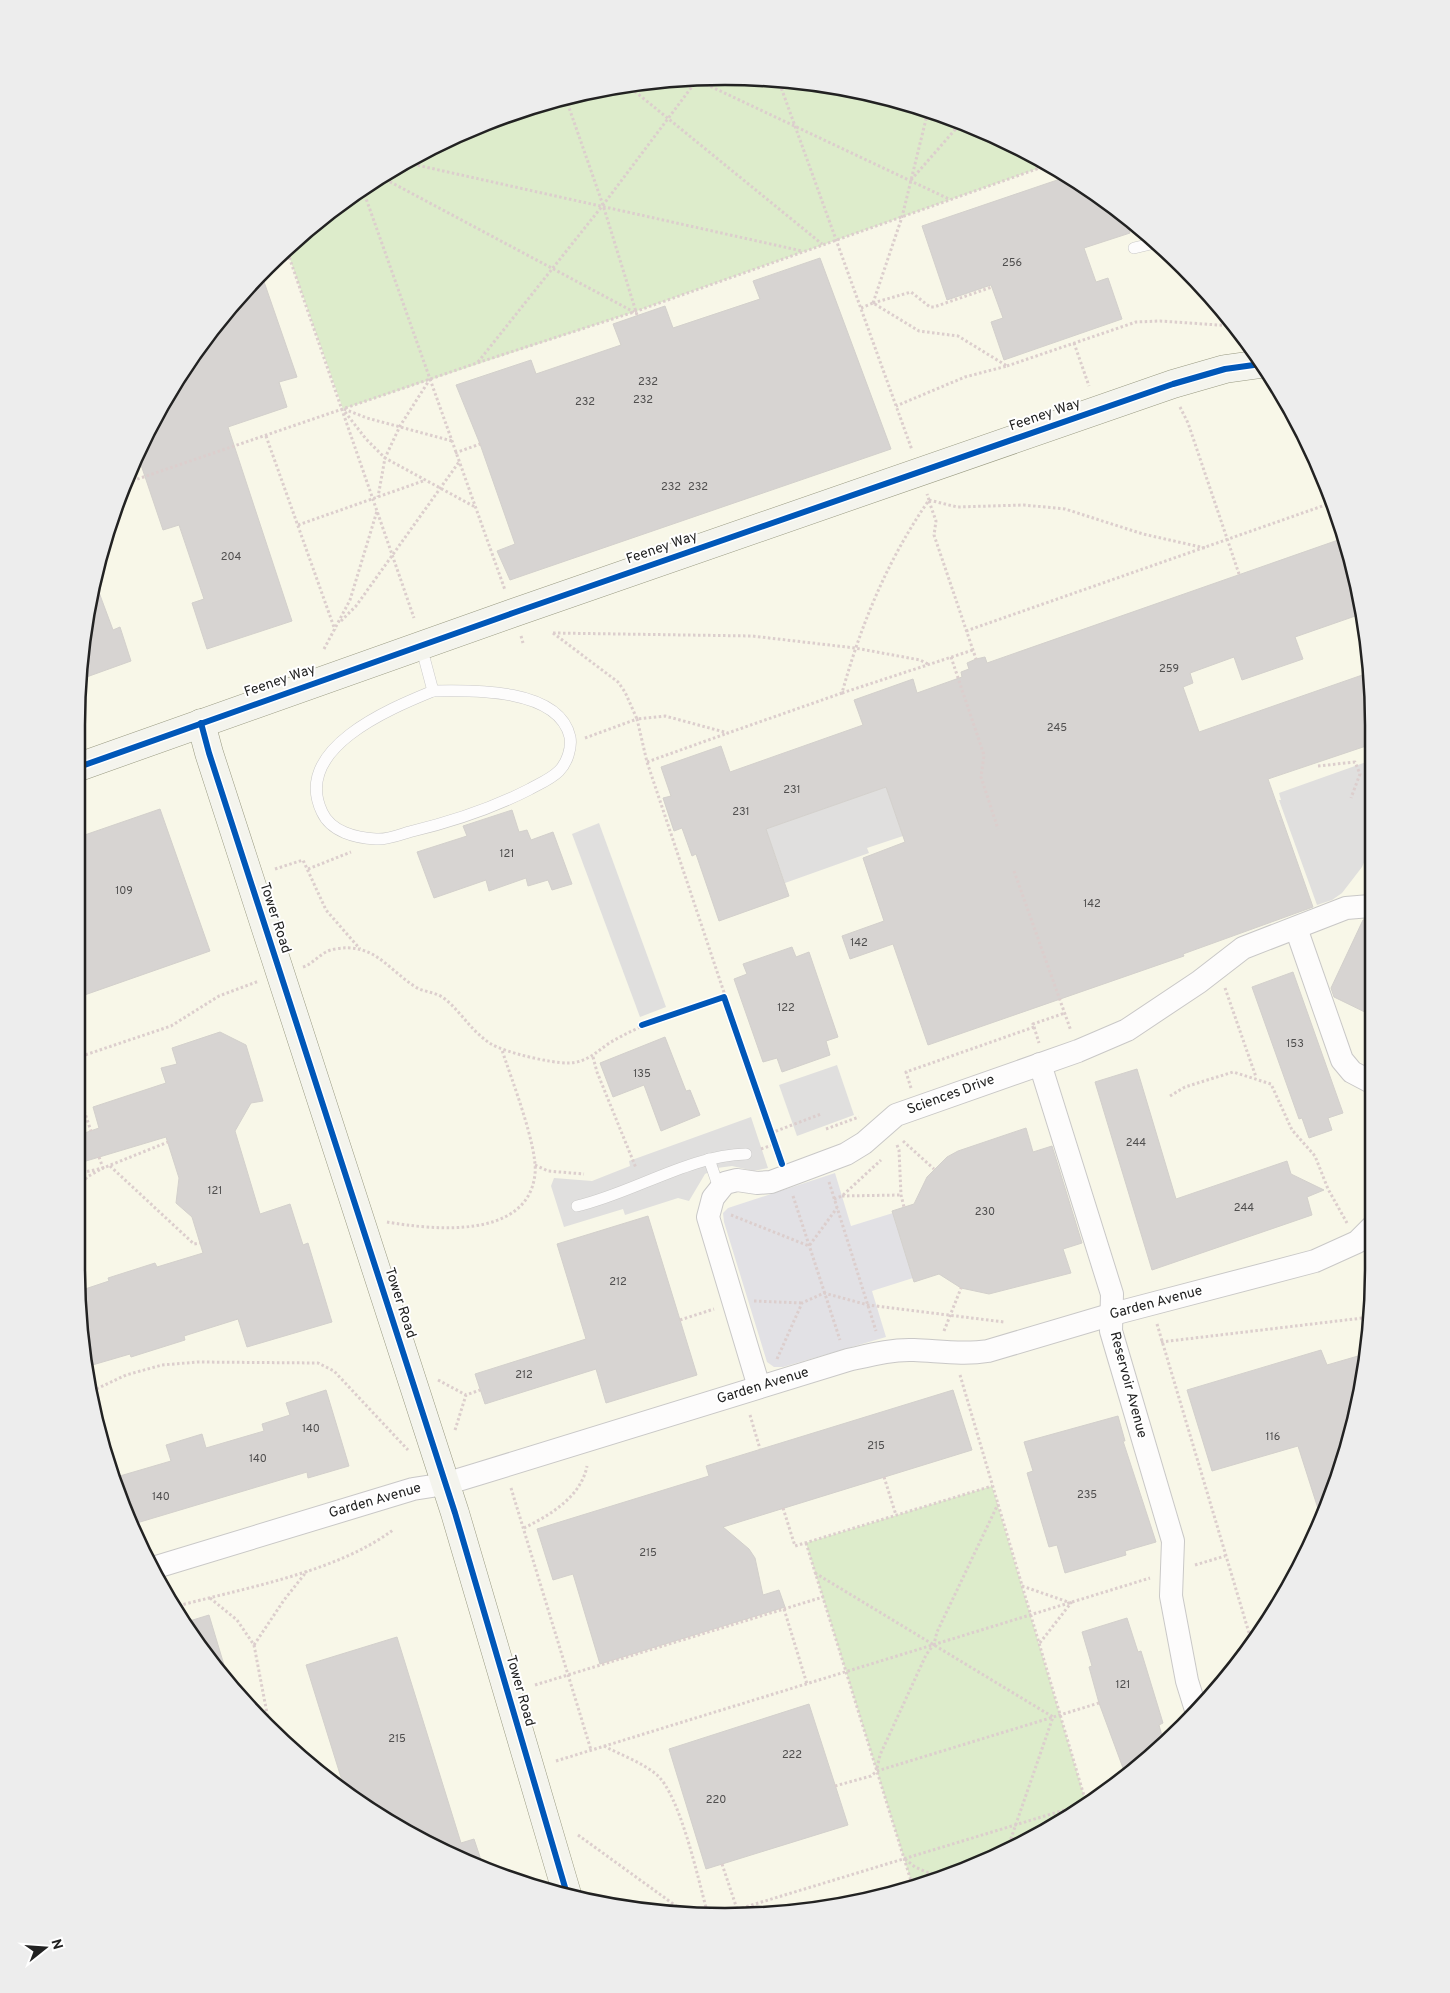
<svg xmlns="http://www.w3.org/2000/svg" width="1450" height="1993" viewBox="0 0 1450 1993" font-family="Overpass,sans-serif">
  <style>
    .education { fill: #f8f7e8 }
    .grass { fill: #ddeccb }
    .parking { fill: #e0dfde }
    .plaza { fill: #e2e1e5 }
    .building { fill: #d7d4d2; stroke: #d3d0cc }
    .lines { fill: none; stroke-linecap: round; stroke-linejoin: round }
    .lane-casing { stroke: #c9c8c7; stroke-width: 12 }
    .street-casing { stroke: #c9c8c7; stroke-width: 24 }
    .secondary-casing { stroke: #999a82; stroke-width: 29 }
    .path { stroke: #dccecd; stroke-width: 3; stroke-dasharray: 2.5 2.5; stroke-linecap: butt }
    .lane { stroke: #fdfcfc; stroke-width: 11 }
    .street { stroke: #fdfcfc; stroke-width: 22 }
    .secondary { stroke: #f4f4ed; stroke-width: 28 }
    .cycleway-casing { stroke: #fff; stroke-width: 9 }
    .cycleway { stroke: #0057b8; stroke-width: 6 }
    .labels { text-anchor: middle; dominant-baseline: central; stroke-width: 4; stroke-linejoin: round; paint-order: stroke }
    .number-label { font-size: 11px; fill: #4f4e4e }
    .street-label { font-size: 14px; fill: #222; stroke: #fff }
    .rim { fill: none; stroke: #222; stroke-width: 2.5 }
  </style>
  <rect width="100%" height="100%" fill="#f0eeeb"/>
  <!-- education -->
  <path class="education" d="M 768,78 L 893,98 L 1012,143 L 1120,210 L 1213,297 L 1287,400 L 1324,476 L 1368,640 L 1372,1310 L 1352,1436 L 1307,1555 L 1240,1663 L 1153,1756 L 1085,1808 L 974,1867 L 809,1911 L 640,1911 L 517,1882 L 438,1850 L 297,1756 L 185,1628 L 126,1517 L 98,1436 L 76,1268 L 76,725 L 89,598 L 126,477 L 163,400 L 237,297 L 297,237 L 401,163 L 517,111 L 641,82 Z"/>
  <!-- grass -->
  <g class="grass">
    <path d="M 768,78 L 893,98 L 1012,143 L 1048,165 L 634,312 L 343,409 L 286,248 L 297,237 L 401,163 L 517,111 L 641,82 Z"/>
    <path d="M 992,1486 L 1087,1806 L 974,1867 L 912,1884 L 806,1543 Z"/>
  </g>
  <!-- parking -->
  <g class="parking">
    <path d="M 1369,761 L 1369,851 L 1362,867 L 1342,893 L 1332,900 L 1317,905 L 1279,800 L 1281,800 L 1279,793 Z"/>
    <path d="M 886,787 L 903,836 L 867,848 L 869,853 L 785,883 L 766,829 Z"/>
    <path d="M 599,823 L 666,1007 L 640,1017 L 572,834 Z"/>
    <path d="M 837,1065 L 854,1115 L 797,1136 L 779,1085 Z"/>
    <path d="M 751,1117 L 768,1168 L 754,1171 L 732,1166 L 717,1168 L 705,1174 L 689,1201 L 678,1198 L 625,1215 L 623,1209 L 564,1227 L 551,1186 L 554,1178 L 592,1181 L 630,1166 L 629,1161 Z"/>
  </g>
  <!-- plaza -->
  <path class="plaza" d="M 835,1173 L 851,1226 L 893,1213 L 913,1278 L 872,1291 L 886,1337 L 783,1367 L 774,1367 L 767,1362 L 724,1222 L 723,1213 L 728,1208 Z"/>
  <!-- building -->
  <g class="building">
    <path d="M 1066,177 L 1123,213 L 1130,233 L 1084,248 L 1096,282 L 1108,278 L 1122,319 L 1004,360 L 991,322 L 1003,318 L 991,285 L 947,300 L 922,226 Z"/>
    <path d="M 820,258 L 891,449 L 510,580 L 497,551 L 515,544 L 480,444 L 456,385 L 531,360 L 536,374 L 621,345 L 613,324 L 665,306 L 673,328 L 760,299 L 753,281 Z"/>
    <path d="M 261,273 L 297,377 L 279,382 L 287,407 L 228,427 L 292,621 L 207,649 L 192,603 L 204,599 L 179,525 L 163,530 L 137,453 L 163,400 L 237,297 Z"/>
    <path d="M 1341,539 L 1361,614 L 1295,637 L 1303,659 L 1242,680 L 1234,657 L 1190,673 L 1193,683 L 1183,687 L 1199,732 L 1368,673 L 1369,745 L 1268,779 L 1313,907 L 1183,954 L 1184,956 L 928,1045 L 893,944 L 850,959 L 842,936 L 884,921 L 863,858 L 905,842 L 886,787 L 766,829 L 789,896 L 719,921 L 696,854 L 692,856 L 682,828 L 674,831 L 663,798 L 671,796 L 661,767 L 721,746 L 730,772 L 863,725 L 854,700 L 913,679 L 917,693 L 962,677 L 961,672 L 969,669 L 967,663 L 976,659 L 985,657 L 987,663 Z"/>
    <path d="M 94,579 L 113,630 L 120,627 L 131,661 L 81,679 L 89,598 Z"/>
    <path d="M 160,809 L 210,951 L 76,998 L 76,838 Z"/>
    <path d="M 512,810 L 519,832 L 527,830 L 531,840 L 553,832 L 572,884 L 552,890 L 548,880 L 528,886 L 526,878 L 489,891 L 486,880 L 434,898 L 417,852 L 467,836 L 463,826 Z"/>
    <path d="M 1370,919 L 1370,946 L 1371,1015 L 1334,997 L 1331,988 L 1363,920 Z"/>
    <path d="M 792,947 L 796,957 L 809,952 L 838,1037 L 826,1041 L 830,1055 L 782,1072 L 777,1058 L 763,1062 L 734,979 L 747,974 L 743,964 Z"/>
    <path d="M 1293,972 L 1343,1113 L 1328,1118 L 1332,1130 L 1309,1138 L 1302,1118 L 1299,1119 L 1252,987 Z"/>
    <path d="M 220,1032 L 246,1045 L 263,1101 L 251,1103 L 235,1131 L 260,1214 L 290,1204 L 303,1245 L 308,1243 L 332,1322 L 247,1347 L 238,1319 L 184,1336 L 185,1340 L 131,1357 L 130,1354 L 89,1366 L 79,1291 L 109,1281 L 108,1278 L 155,1263 L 157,1267 L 203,1253 L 192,1217 L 176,1203 L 179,1178 L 166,1137 L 76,1164 L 76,1136 L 99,1128 L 93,1107 L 166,1083 L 161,1068 L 177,1064 L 172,1048 Z"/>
    <path d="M 665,1037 L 686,1091 L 690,1090 L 700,1115 L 661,1131 L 644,1085 L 613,1097 L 600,1063 Z"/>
    <path d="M 1137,1069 L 1176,1199 L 1287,1161 L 1291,1174 L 1324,1190 L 1307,1197 L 1312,1215 L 1152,1270 L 1095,1082 Z"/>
    <path d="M 1026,1128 L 1033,1152 L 1052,1146 L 1082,1243 L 1063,1249 L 1071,1273 L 989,1294 L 961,1288 L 939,1274 L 914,1282 L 892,1211 L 914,1204 L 927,1177 L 947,1157 L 958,1151 Z"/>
    <path d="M 648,1216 L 697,1375 L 606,1403 L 596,1369 L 485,1404 L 475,1374 L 586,1339 L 557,1244 Z"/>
    <path d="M 1321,1350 L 1327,1365 L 1365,1354 L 1352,1436 L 1321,1518 L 1298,1446 L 1212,1471 L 1187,1390 Z"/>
    <path d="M 326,1390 L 349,1466 L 308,1478 L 307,1472 L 130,1525 L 113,1478 L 171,1461 L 166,1445 L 202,1434 L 206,1448 L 264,1431 L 262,1424 L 290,1415 L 286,1403 Z"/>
    <path d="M 953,1390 L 972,1450 L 723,1527 L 749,1549 L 755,1558 L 763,1595 L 779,1590 L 785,1607 L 600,1664 L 573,1574 L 553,1580 L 537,1529 L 709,1476 L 706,1466 Z"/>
    <path d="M 1118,1416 L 1125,1441 L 1123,1441 L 1156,1542 L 1125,1551 L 1126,1555 L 1065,1573 L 1057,1545 L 1049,1547 L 1027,1473 L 1033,1471 L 1024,1442 Z"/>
    <path d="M 209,1615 L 227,1675 L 183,1623 Z"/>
    <path d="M 1127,1618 L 1138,1652 L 1141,1651 L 1163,1723 L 1159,1725 L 1164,1743 L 1146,1761 L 1123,1768 L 1099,1703 L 1089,1667 L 1092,1666 L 1082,1632 Z"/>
    <path d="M 397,1637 L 461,1843 L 474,1839 L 484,1869 L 438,1850 L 344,1787 L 306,1665 Z"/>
    <path d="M 809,1704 L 848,1825 L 706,1869 L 669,1749 Z"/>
  </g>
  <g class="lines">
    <defs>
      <g id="lane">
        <path d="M 1134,248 L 1155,243"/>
        <path d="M 421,646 L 433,691"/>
        <path d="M 433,691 C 472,690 559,688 570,737 C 572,748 567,763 559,771 C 551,779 539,784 530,789 C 491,809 451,822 409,832 C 399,835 387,840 376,839 C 356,838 331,832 322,812 C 292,749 389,709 433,691 Z"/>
        <path d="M 709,1159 L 719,1188"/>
        <path d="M 577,1206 C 633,1193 690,1155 746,1154"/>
      </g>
      <g id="street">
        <path d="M 1296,928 L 1342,1060 L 1352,1072 L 1371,1082"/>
        <path d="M 1040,1064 L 1112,1294 L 1111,1331 L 1173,1541 L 1171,1596 L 1187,1681 L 1196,1710"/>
        <path d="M 759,1387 L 708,1217 L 713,1198 L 725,1183 L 737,1180 L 757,1183 L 771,1182 L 846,1154 L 864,1143 L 896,1115 L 1078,1051 L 1127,1030 L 1199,982 L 1243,948 L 1346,908 L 1370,906"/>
        <path d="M 153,1568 L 413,1489 L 445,1484 L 478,1474 L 848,1360 C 870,1355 892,1349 914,1350 C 939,1351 963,1355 988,1351 L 1113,1314 L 1315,1261 L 1357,1242 L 1372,1227"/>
      </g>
      <g id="secondary">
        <path d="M 201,723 L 209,753 L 455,1513 L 567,1894"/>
        <path d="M 76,768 L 513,613 L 1173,384 L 1225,369 L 1261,364"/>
      </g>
    </defs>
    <!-- lane casing -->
    <use href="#lane" class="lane-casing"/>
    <!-- street casing -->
    <use href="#street" class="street-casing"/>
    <!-- secondary casing -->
    <use href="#secondary" class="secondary-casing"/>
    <!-- path -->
    <g class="path">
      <path d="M 778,79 L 912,450"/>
      <path d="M 697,80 L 949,199"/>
      <path d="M 627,85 L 822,244"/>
      <path d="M 566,99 L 603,205 L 637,315"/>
      <path d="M 403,162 L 802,251"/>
      <path d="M 381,177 L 634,312"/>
      <path d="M 911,180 L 960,124"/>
      <path d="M 363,190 L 430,379 L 400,426 L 385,458 L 378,497"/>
      <path d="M 286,248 L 414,618"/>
      <path d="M 873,303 L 902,217 L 928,111"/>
      <path d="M 873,303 L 911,292 L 930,307 L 934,307 L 992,287"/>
      <path d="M 861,308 L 873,303 L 919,331 L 958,336 L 1007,366 L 965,377 L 896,406"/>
      <path d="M 1234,327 L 1236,335 L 1239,334"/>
      <path d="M 1074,343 L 1089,386"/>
      <path d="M 478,362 L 603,205 L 697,80"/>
      <path d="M 1007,366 L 1136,322 L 1160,321 L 1233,326"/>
      <path d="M 430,379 L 505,590"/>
      <path d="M 1180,407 L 1188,423 L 1239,574"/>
      <path d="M 344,409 L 367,418 L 452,441"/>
      <path d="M 345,412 L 366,439 L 385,458 L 475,507"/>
      <path d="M 266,436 L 335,630"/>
      <path d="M 455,453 L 480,444"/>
      <path d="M 123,484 L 477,363 L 634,312 L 1048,165"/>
      <path d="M 929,500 L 957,507 L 1024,505 L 1065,509 L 1143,534 L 1205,548"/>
      <path d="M 929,501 L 936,521 L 934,535 L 976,659"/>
      <path d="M 298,525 L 423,481"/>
      <path d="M 341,621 L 356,606 L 459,462"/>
      <path d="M 966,631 L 1331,503"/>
      <path d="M 553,633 L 618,682 L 625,692 L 637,719 L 665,716 L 728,733 L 842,693 C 861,624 888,559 929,500 L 927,494"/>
      <path d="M 553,633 L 752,636 L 855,648 L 920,660 L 928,664"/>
      <path d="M 521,636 L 523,643"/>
      <path d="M 324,649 L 350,600 L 377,511"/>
      <path d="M 951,657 L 984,755 L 981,777 L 998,829"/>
      <path d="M 842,693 L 973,650"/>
      <path d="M 585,738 L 637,719 L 647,762 L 779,1157"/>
      <path d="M 647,762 L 728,733"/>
      <path d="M 1318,766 L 1355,762 L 1360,774 L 1351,798"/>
      <path d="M 275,869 L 303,860 L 326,910 L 360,949"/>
      <path d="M 308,869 L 351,852"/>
      <path d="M 1014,871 L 1071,1031"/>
      <path d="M 303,967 C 315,963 321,951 335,949 C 373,942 387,968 414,986 C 424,993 435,991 445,999 C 462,1013 471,1031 491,1044 C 507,1053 550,1063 568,1063 C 587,1063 597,1051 611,1042 C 647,1021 686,1010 724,997"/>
      <path d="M 1225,988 L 1256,1077"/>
      <path d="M 1034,1027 L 1039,1043"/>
      <path d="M 593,1057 L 597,1072 L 636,1168"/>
      <path d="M 76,1058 L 171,1026 L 219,996 L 259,981"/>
      <path d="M 76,1087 L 91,1131"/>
      <path d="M 911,1088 L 906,1072 L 1034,1027 L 1033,1024 L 1065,1013"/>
      <path d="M 1170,1096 L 1185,1087 L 1233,1072 L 1271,1084 L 1292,1130 L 1315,1156 L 1328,1189 L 1347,1223"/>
      <path d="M 826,1129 L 859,1117"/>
      <path d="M 771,1133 L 821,1114"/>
      <path d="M 903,1141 L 934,1169"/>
      <path d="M 897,1145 L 899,1150 L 901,1195 L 904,1207"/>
      <path d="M 761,1149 L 775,1144"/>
      <path d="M 99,1157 L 103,1168 L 168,1142"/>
      <path d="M 535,1165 L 548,1171 L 584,1174"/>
      <path d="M 110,1166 L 194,1244 L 200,1243"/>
      <path d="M 829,1182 L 876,1331"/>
      <path d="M 76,1191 L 87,1177 L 103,1168 L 76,1174"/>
      <path d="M 793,1196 L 840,1340"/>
      <path d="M 842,1196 L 901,1195"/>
      <path d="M 834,1199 L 842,1196 L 881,1160"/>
      <path d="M 731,1215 L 809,1246 L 837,1208"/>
      <path d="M 387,1222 C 433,1230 528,1240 535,1174 C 538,1147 511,1078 502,1050"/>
      <path d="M 754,1301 L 802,1303"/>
      <path d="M 680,1320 L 714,1309"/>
      <path d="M 1157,1324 L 1252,1643"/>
      <path d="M 944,1331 L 961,1288"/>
      <path d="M 1161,1342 L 1371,1317"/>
      <path d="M 777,1359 L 802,1303 L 824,1293 L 868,1305 L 1004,1322"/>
      <path d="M 960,1375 L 1087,1806"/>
      <path d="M 438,1380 L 466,1395 L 480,1390"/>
      <path d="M 92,1391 L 126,1375 L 162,1365 L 198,1362 L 318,1363 L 334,1371 L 408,1450"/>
      <path d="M 750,1415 L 760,1449"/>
      <path d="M 455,1430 L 466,1395"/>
      <path d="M 884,1477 L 896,1515"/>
      <path d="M 511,1488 L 591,1750"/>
      <path d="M 783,1508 L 795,1546 L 992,1486"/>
      <path d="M 524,1528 C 550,1515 581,1497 587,1466"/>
      <path d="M 806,1543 L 912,1884"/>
      <path d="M 1195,1565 L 1225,1556"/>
      <path d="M 815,1573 L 1053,1717 L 1007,1850"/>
      <path d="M 1022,1586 L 1071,1603 L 1039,1644"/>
      <path d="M 210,1598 L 237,1620 L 254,1645 L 269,1724"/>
      <path d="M 174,1607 C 243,1588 335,1573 393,1530"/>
      <path d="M 784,1609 L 807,1684"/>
      <path d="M 254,1645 L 284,1600 L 307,1571"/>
      <path d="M 535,1685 L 823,1597"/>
      <path d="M 604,1746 C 621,1755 641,1762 656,1774 C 680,1794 698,1879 707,1911"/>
      <path d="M 556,1761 L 1150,1578"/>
      <path d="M 877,1768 L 880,1755 L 926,1655 L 934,1644 L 937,1632 L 998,1504"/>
      <path d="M 835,1786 L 871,1776 L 877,1771 L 1099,1703"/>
      <path d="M 578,1835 L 683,1911"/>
      <path d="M 905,1859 L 915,1867 L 938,1877"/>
      <path d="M 722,1864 L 737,1909"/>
      <path d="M 732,1911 L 1094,1801"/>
    </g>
    <!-- lane -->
    <use href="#lane" class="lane"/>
    <!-- street -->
    <use href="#street" class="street"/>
    <!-- secondary -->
    <use href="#secondary" class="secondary"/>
    <defs>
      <g id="cycleway">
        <path d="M 201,723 L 209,753 L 455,1513 L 567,1894"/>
        <path d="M 76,768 L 513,613 L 1173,384 L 1225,369 L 1261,364"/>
        <path d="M 642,1025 L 724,997 L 782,1164"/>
      </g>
    </defs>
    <!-- cycleway casing -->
    <use href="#cycleway" class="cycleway-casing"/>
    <!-- cycleway -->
    <use href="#cycleway" class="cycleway"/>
  </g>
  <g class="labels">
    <!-- number labels -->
    <g class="number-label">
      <text x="1012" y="263">256</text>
      <text x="648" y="382">232</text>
      <text x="643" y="400">232</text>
      <text x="585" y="402">232</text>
      <text x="671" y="487">232</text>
      <text x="698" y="487">232</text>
      <text x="231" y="557">204</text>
      <text x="1169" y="669">259</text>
      <text x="1057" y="728">245</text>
      <text x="792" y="790">231</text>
      <text x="741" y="812">231</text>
      <text x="507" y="854">121</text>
      <text x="124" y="891">109</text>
      <text x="1092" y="904">142</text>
      <text x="859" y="943">142</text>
      <text x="786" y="1008">122</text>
      <text x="1295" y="1044">153</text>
      <text x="642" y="1074">135</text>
      <text x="1136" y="1143">244</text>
      <text x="215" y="1191">121</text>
      <text x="1244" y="1208">244</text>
      <text x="985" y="1212">230</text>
      <text x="618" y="1282">212</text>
      <text x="524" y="1375">212</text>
      <text x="311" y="1429">140</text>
      <text x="1273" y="1437">116</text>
      <text x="876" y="1446">215</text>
      <text x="258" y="1459">140</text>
      <text x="1087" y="1495">235</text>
      <text x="161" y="1497">140</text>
      <text x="648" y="1553">215</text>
      <text x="1123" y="1685">121</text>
      <text x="397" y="1739">215</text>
      <text x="792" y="1755">222</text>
      <text x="716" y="1800">220</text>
    </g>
    <!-- street labels -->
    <g class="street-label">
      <text transform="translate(1045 415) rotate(-19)">Feeney Way</text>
      <text transform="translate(662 548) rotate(-19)">Feeney Way</text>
      <text transform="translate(280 681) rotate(-19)">Feeney Way</text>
      <text transform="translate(275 918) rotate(72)">Tower Road</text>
      <text transform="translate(951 1095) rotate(-20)">Sciences Drive</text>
      <text transform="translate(400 1303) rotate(72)">Tower Road</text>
      <text transform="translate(1156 1303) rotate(-15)">Garden Avenue</text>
      <text transform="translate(1128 1385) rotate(75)">Reservoir Avenue</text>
      <text transform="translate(763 1386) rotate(-17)">Garden Avenue</text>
      <text transform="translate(375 1501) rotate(-16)">Garden Avenue</text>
      <text transform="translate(520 1691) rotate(74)">Tower Road</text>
    </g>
  </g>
  <!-- crop -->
  <path d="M0 0H1450V1993H0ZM725 85H725A640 640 0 0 1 1365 725V1268A640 640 0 0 1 725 1908H725A640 640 0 0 1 85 1268V725A640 640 0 0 1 725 85Z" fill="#ededed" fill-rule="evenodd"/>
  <path class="rim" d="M725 85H725A640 640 0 0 1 1365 725V1268A640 640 0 0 1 725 1908H725A640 640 0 0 1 85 1268V725A640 640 0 0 1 725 85Z"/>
  <!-- north arrow -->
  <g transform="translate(45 1948) rotate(73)" stroke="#ffffff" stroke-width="4" paint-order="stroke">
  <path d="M0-4L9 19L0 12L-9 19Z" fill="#222222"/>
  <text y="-8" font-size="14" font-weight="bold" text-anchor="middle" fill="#222222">N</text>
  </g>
</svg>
